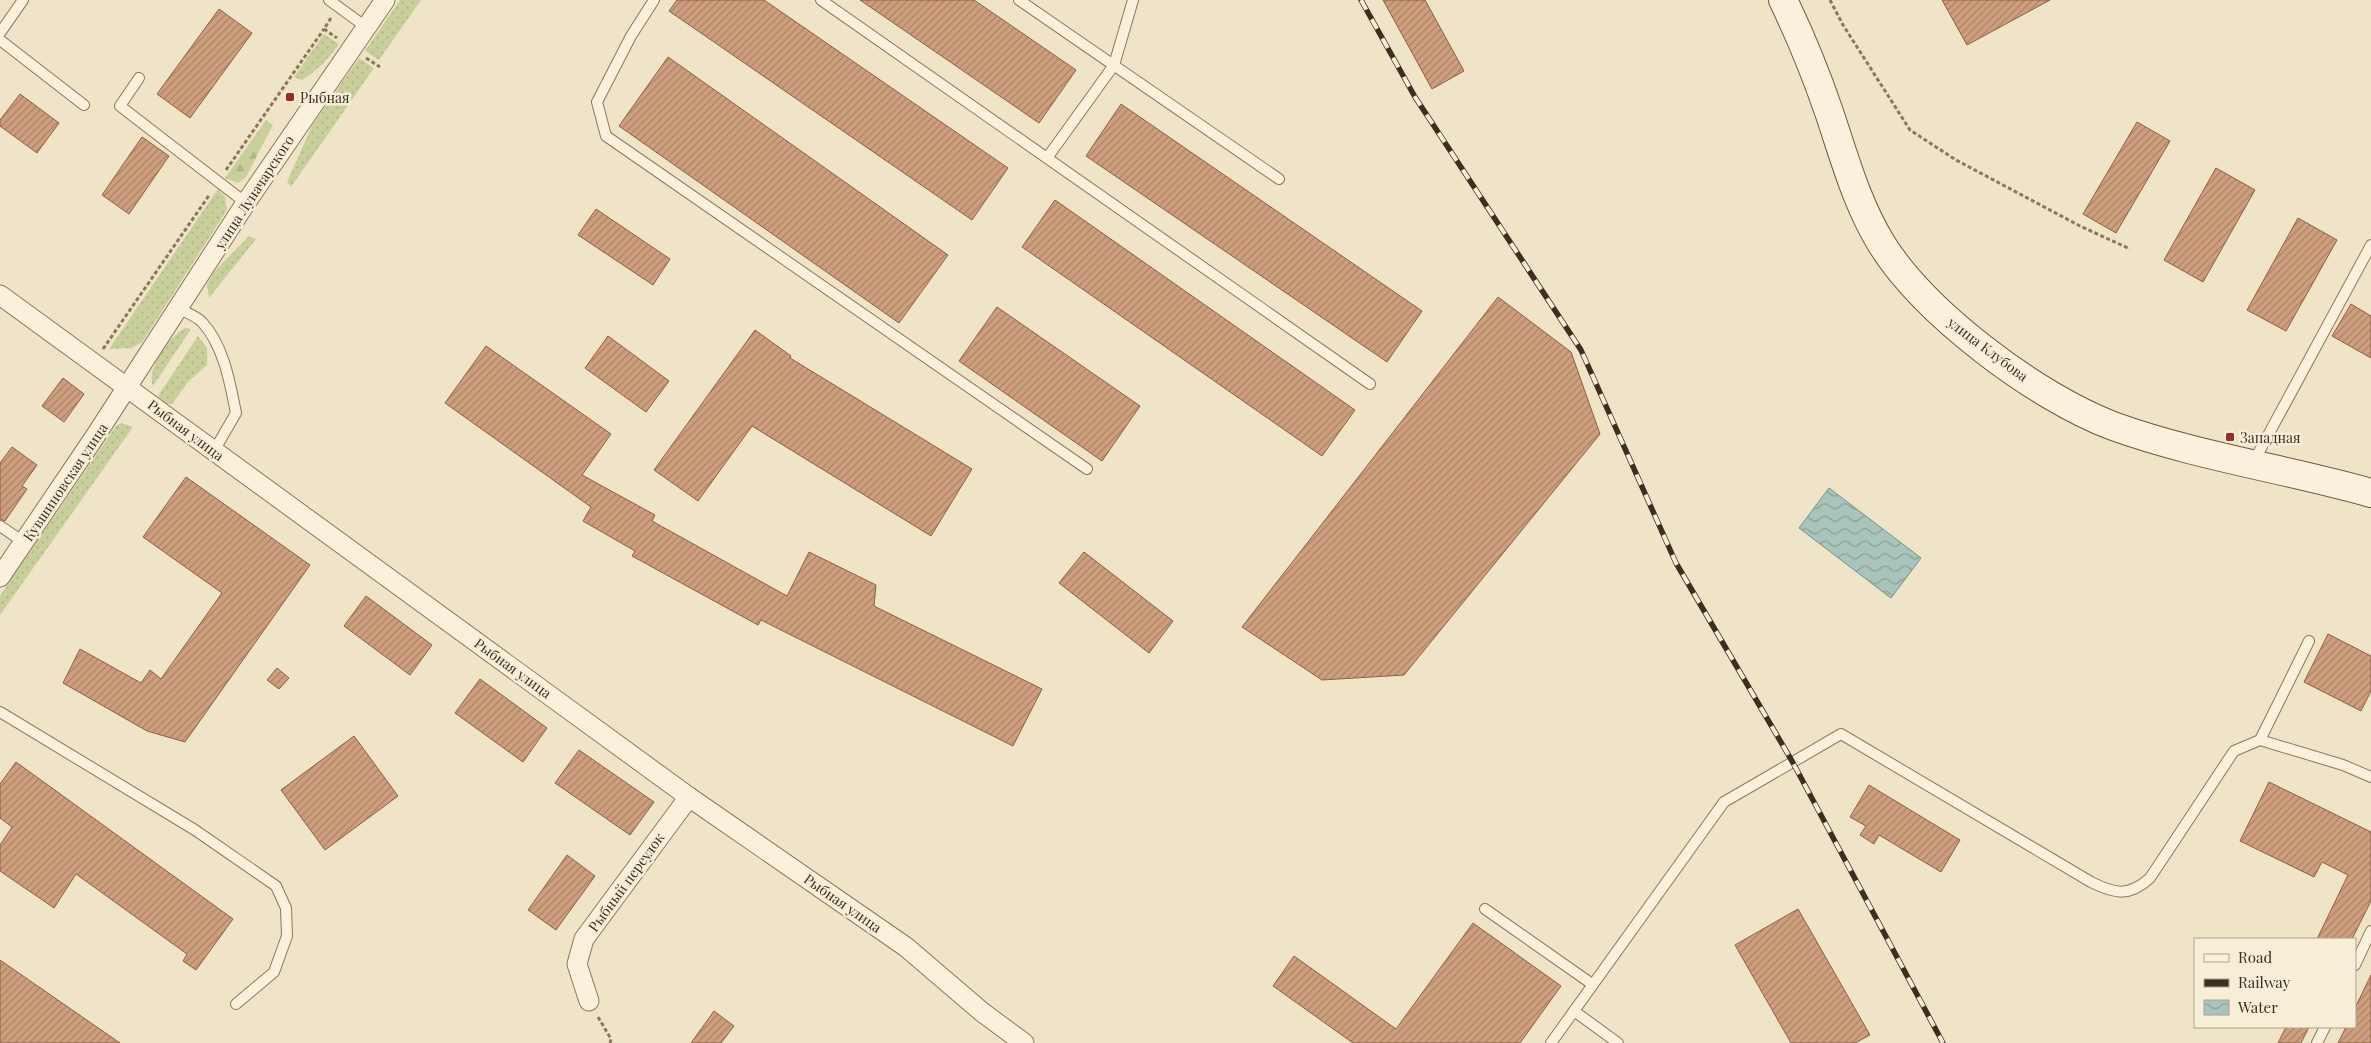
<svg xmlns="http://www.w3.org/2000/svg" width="2371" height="1043" viewBox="0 0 2371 1043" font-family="'Playfair Display',serif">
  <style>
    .grass { fill: url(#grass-dots) }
    .forest { fill: url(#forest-firs) }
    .water { fill: url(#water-waves); stroke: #6f938a }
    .building { fill: url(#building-hatch); stroke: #8d5f41 }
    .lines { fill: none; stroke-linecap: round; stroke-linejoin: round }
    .lane-casing { stroke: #8d765c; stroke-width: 12 }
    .street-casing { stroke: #8d765c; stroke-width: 21 }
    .secondary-casing { stroke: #6f573f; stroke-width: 30 }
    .path { stroke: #8d765c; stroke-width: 3; stroke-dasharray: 4 2.5; stroke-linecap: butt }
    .lane { stroke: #faf1dc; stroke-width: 10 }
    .street { stroke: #faf1dc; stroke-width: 19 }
    .secondary { stroke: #faf1dc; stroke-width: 28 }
    .rail-casing { stroke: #3d2e20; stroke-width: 5.5 }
    .rail { stroke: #f7eed8; stroke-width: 4; stroke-dasharray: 11; stroke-linecap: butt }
    .poi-dot { fill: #9e2a2b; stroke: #f7eed8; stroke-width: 2 }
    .labels { text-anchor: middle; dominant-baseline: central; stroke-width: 5; stroke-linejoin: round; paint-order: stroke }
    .poi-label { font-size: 14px; fill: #3d2e20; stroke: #f7eed8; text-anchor: start }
    .street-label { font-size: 14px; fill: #3d2e20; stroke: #f7eed8 }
  </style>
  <defs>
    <pattern id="grass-dots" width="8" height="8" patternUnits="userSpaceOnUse" patternTransform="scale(1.25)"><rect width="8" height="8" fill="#c9cf9b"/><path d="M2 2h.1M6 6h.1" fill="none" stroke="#aeb285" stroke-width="1.8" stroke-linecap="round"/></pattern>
    <pattern id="forest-firs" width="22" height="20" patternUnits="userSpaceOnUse" patternTransform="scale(1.25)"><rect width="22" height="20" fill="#c9cf9b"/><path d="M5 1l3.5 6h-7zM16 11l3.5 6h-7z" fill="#aeb285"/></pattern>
    <pattern id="water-waves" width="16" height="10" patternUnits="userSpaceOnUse" patternTransform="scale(1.25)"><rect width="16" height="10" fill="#a9c4bc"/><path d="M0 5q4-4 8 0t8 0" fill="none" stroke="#8ba098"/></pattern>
    <pattern id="building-hatch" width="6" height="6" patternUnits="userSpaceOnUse" patternTransform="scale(1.25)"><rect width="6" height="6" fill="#cf9f7d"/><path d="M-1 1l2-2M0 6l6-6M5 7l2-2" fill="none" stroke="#a98266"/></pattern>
  </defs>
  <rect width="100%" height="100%" fill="#f0e4c8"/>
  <!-- grass -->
  <g class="grass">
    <path d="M 400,0 L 421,0 L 379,60 L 365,51 Z"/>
    <path d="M 324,34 L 339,44 C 329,58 317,71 302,80 L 294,77 Z"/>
    <path d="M 359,58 L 374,68 L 291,187 L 287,182 L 312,126 Z"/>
    <path d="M 218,189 L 225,197 L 227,210 L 142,342 L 132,348 L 109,349 Z"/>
    <path d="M 249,236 L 256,239 L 209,298 L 207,284 L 215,271 Z"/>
    <path d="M 185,328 L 191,329 L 153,386 C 146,368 169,337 185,328 Z"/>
    <path d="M 198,336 L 207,348 L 207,365 L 188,382 L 172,404 L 165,404 L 158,396 Z"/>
    <path d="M 121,423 L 133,427 L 0,615 L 0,596 L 116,426 Z"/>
  </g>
  <!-- forest -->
  <path class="forest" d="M 266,120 L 273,125 L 246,177 L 238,183 L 225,178 Z"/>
  <!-- water -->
  <path class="water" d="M 1829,488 L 1921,558 L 1891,598 L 1799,528 Z"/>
  <!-- building -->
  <g class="building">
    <path d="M 677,0 L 764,0 L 1008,168 L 972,220 L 669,11 Z"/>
    <path d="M 860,0 L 974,0 L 1076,70 L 1039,123 Z"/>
    <path d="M 1383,0 L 1425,0 L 1464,71 L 1432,89 Z"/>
    <path d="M 1942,0 L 2050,0 L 1967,45 Z"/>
    <path d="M 219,9 L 252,33 L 190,118 L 157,94 Z"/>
    <path d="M 668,57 L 948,255 L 899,323 L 619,126 Z"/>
    <path d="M 20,94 L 59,123 L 37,153 L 0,126 L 0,120 Z"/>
    <path d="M 1121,104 L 1422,311 L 1387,362 L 1086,156 Z"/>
    <path d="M 2137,122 L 2170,141 L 2116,233 L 2083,214 Z"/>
    <path d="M 142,137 L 169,156 L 129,214 L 102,195 Z"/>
    <path d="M 2216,168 L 2255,190 L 2203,282 L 2164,260 Z"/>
    <path d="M 1055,200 L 1355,410 L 1322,456 L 1022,247 Z"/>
    <path d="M 596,209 L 670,259 L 653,285 L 578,235 Z"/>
    <path d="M 2298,218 L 2337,240 L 2286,331 L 2247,310 Z"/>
    <path d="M 1498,297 L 1571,352 L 1600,434 L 1404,675 L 1322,680 L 1242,627 Z"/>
    <path d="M 2351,304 L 2371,316 L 2371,358 L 2332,336 Z"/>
    <path d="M 997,307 L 1140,406 L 1102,461 L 959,361 Z"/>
    <path d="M 755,330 L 791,356 L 790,358 L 972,469 L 931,536 L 752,426 L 698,501 L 654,470 Z"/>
    <path d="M 608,336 L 669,381 L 646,412 L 585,368 Z"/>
    <path d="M 486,346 L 611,434 L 582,475 L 655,515 L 652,521 L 787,596 L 809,552 L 876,585 L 874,606 L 1042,689 L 1013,746 L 761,620 L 758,625 L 632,556 L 635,551 L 583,521 L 591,507 L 445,403 Z"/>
    <path d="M 63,378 L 84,394 L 64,422 L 42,406 Z"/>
    <path d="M 12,447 L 37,465 L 22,486 L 27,489 L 5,521 L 0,519 L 0,463 Z"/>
    <path d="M 186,477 L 310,565 L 185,742 L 147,731 L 63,683 L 80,649 L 141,683 L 150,670 L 161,679 L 222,593 L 143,537 Z"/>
    <path d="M 1084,552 L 1173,621 L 1149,653 L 1059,583 Z"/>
    <path d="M 366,596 L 432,645 L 410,675 L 344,626 Z"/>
    <path d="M 2328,634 L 2371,656 L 2371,691 L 2361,711 L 2304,682 Z"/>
    <path d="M 277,668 L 289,678 L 279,689 L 267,680 Z"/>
    <path d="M 480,679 L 547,728 L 523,762 L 455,713 Z"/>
    <path d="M 354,736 L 398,796 L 325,850 L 281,790 Z"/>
    <path d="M 579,750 L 654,802 L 630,835 L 555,783 Z"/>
    <path d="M 16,762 L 233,919 L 196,970 L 183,961 L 187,954 L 76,874 L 54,908 L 0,871 L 0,845 L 12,827 L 0,818 L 0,784 Z"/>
    <path d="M 2269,782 L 2371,832 L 2371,901 L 2352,939 L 2317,939 L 2348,875 L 2322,862 L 2314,877 L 2240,841 Z"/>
    <path d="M 1869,785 L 1960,840 L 1941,872 L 1879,835 L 1874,844 L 1860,835 L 1866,826 L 1850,817 Z"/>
    <path d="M 567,855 L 595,876 L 556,930 L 528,910 Z"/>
    <path d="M 1798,909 L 1870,1035 L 1855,1043 L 1791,1043 L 1735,945 Z"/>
    <path d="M 1473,923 L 1561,986 L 1520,1043 L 1353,1043 L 1273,986 L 1294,956 L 1396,1029 Z"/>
    <path d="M 0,960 L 120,1043 L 0,1043 Z"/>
    <path d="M 2371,975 L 2371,1043 L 2338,1043 L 2346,1027 L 2355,1027 L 2355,1008 Z"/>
    <path d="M 714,1011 L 734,1026 L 721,1043 L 691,1043 Z"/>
    <path d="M 2286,1027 L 2309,1027 L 2301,1043 L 2278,1043 Z"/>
  </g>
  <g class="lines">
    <defs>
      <g id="lane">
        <path d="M 329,0 L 366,27"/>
        <path d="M 654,0 L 631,36 L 597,102 L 606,136 L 1087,469"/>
        <path d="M 821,0 L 1370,384"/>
        <path d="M 1019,0 L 1279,179"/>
        <path d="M 0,33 L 23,0"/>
        <path d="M 0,40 L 84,105"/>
        <path d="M 139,78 L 120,106 L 246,203"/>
        <path d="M 1047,158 L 1114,65 L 1133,0"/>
        <path d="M 178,308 C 185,312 196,316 202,322 C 224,346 230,383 236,413 L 214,451"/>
        <path d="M 2253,463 L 2371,245"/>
        <path d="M 0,526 L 25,543"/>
        <path d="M 0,712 L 195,830 L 276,886 L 286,908 L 287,936 L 274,972 L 236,1004"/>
        <path d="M 2260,740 L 2309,641"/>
        <path d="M 1485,909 L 1592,984"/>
        <path d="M 2355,965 L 2371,931"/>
        <path d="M 1574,1011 L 1618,1043"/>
        <path d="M 1551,1043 L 1724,802 L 1841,734 L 2091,882 C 2115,894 2129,897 2150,878 L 2234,751 L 2260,740 L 2343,765 L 2371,777"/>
        <path d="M 2317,1043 L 2325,1027"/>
      </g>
      <g id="street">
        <path d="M 0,295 L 689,797 L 906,947 L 982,1012 L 1024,1043"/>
        <path d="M 0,577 L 96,435 L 249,198 L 385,0"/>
        <path d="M 589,1001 L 577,964 L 584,939 L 689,797"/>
      </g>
      <path id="secondary" d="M 1783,0 C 1800,35 1816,74 1829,112 C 1844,156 1856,202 1881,243 C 1924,313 2036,397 2113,426 C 2196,456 2286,469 2371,493"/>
    </defs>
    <!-- lane casing -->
    <use href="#lane" class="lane-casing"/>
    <!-- street casing -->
    <use href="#street" class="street-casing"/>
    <!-- secondary casing -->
    <use href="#secondary" class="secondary-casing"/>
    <!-- path -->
    <g class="path">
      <path d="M 1830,0 L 1843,25 L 1910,130 L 1956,160 L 2080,226 L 2130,249"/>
      <path d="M 331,18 L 324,29 L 337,38"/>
      <path d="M 366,58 L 380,67"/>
      <path d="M 226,170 L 324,29"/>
      <path d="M 103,349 L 210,194"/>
      <path d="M 598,1017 L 611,1039 L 610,1043"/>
    </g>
    <!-- lane -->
    <use href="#lane" class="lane"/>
    <!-- street -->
    <use href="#street" class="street"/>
    <!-- secondary -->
    <use href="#secondary" class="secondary"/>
    <defs>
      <path id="rail" d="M 1361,0 L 1415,97 L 1581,350 L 1676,563 L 1792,761 L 1943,1043"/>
    </defs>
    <!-- rail casing -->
    <use href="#rail" class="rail-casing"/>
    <!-- rail -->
    <use href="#rail" class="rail"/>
  </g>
  <!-- markers -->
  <g class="poi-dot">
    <rect x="285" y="92" width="10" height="10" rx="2.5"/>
    <rect x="2225" y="432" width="10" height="10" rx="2.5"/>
  </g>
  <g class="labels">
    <!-- poi labels -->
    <g class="poi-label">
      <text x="300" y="97">Рыбная</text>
      <text x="2240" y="437">Западная</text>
    </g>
    <!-- street labels -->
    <g class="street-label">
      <text transform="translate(254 192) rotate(-57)">улица Луначарского</text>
      <text transform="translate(1988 349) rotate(37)">улица Клубова</text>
      <text transform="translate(186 430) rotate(37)">Рыбная улица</text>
      <text transform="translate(65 482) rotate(-56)">Кувшиновская улица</text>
      <text transform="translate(513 668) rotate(36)">Рыбная улица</text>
      <text transform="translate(626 882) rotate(-54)">Рыбный переулок</text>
      <text transform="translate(843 903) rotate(35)">Рыбная улица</text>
    </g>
  </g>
  <!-- legend -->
  <rect x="2194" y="938" width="162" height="90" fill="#f7eed8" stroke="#ada18e"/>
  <rect x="2204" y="954" width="25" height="8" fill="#faf1dc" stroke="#ada18e"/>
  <text x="2238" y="963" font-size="15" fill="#3d2e20">Road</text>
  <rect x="2204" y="979" width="25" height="8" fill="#3d2e20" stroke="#ada18e"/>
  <text x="2238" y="988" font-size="15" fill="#3d2e20">Railway</text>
  <rect x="2204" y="1000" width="25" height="15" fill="url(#water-waves)" stroke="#ada18e"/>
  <text x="2238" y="1013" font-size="15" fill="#3d2e20">Water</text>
</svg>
